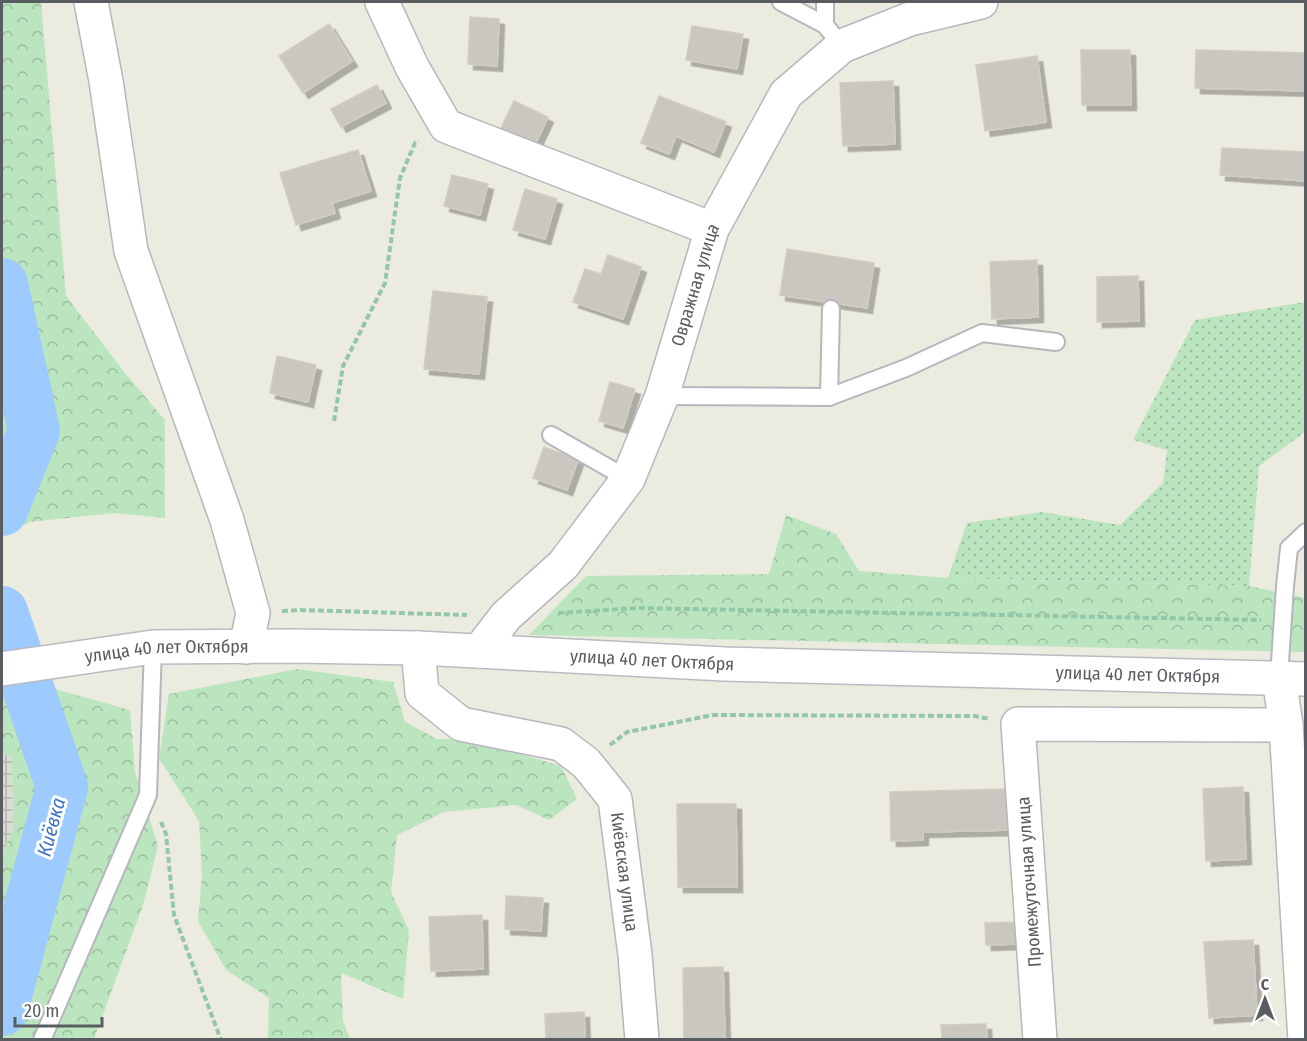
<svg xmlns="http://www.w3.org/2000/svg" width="1307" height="1041" viewBox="0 0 1307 1041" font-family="'Fira Sans Condensed',sans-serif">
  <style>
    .industrial { fill: url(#industrial-grid) }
    .grass { fill: url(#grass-dots) }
    .forest { fill: url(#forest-crowns) }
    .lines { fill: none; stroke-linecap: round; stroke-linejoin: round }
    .river { stroke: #9dcbff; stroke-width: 52 }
    .building { fill: #c9c7bf; stroke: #d1cdbe; stroke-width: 1.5; filter: url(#shadow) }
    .lane-casing { stroke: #b6b7bd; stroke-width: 20 }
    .street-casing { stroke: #b6b7bd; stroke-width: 36 }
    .secondary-casing { stroke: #b9bbc2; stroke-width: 36 }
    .path { stroke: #93c7a7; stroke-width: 4; stroke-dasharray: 6 3; stroke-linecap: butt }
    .lane { stroke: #fff; stroke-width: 16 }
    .street { stroke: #fff; stroke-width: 33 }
    .secondary { stroke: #fff; stroke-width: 33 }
    .labels { text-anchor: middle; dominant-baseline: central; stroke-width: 6; stroke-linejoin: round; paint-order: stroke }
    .street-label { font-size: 18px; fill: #595c61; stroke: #fff }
    .water-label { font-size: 20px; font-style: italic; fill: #3d72c5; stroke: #fff }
  </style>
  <defs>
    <pattern id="industrial-grid" width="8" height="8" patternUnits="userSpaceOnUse" patternTransform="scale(1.5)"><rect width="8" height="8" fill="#dddcd4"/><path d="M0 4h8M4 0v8" fill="none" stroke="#b6b6af"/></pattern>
    <pattern id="grass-dots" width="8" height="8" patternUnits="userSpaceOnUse" patternTransform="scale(1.5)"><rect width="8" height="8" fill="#bbe5bf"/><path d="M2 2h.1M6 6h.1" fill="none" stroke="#9bbd9f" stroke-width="1.8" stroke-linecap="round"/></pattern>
    <pattern id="forest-crowns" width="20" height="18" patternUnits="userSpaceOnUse" patternTransform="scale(1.5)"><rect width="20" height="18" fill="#bbe5bf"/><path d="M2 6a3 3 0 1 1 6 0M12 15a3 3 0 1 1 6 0" fill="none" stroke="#9bbd9f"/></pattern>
    <filter id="shadow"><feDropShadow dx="5.5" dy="5.5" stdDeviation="0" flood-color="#0004"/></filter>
  </defs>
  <rect width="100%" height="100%" fill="#ecebe0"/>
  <!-- industrial -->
  <path class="industrial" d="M 2,752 L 12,758 L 13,828 L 2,855 Z"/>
  <!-- grass -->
  <path class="grass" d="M 1305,302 L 1305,432 L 1259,466 L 1249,586 L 948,578 L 967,523 L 1042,512 L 1120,525 L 1163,483 L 1167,450 L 1133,440 L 1195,320 Z"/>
  <!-- forest -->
  <g class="forest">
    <path d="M 2,2 L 41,2 L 66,296 L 125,373 L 165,420 L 165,518 L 114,513 L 30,522 L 2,537 Z"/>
    <path d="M 786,515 L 836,534 L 859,571 L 948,578 L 1249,586 L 1306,598 L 1305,652 L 529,635 L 586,576 L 769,574 Z"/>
    <path d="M 297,669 L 393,682 L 405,722 L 437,739 L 470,739 L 561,766 L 577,799 L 549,820 L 516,805 L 444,812 L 397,835 L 391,892 L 409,931 L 403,999 L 341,973 L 343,1021 L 350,1039 L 268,1039 L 269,998 L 226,970 L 198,921 L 202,875 L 199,821 L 159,758 L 169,694 Z"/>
    <path d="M 44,686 L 130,710 L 135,772 L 158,846 L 143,905 L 94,1039 L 2,1039 L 2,855 L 13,828 L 12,758 L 2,752 L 2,693 Z"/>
  </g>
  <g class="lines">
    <!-- river -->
    <g class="river">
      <path d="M 2,284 L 34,431 L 2,510"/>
      <path d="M 2,612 L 62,787 L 2,1010"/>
    </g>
  </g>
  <!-- building -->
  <g class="building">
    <path d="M 470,17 L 499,19 L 497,66 L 468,64 Z"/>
    <path d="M 329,24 L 352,61 L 303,93 L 279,56 Z"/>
    <path d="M 692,26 L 743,34 L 737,69 L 686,60 Z"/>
    <path d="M 1081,50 L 1130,50 L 1131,105 L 1082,105 Z"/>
    <path d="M 1196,50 L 1306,53 L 1306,91 L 1195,88 Z"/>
    <path d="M 1037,56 L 1046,122 L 985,131 L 976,65 Z"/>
    <path d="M 893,81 L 895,144 L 843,146 L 840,83 Z"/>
    <path d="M 377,85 L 386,103 L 341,127 L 331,109 Z"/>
    <path d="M 659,96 L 726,122 L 714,152 L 676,136 L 669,154 L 641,143 Z"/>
    <path d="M 514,101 L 548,117 L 532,151 L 498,134 Z"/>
    <path d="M 1222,148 L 1306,152 L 1306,181 L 1220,175 Z"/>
    <path d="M 358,150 L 371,191 L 332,203 L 335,213 L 296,225 L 280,173 Z"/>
    <path d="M 452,175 L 488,184 L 480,215 L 444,206 Z"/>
    <path d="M 525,189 L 557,199 L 545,239 L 513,230 Z"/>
    <path d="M 787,249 L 874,263 L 867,308 L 780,295 Z"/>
    <path d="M 608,255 L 641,267 L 623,319 L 573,302 L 585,269 L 601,274 Z"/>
    <path d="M 1037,260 L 1038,317 L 992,319 L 990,262 Z"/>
    <path d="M 1138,276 L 1139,321 L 1097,322 L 1097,277 Z"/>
    <path d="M 433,291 L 487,297 L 479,374 L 424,369 Z"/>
    <path d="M 277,356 L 316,365 L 308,402 L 270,393 Z"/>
    <path d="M 610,382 L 635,389 L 623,428 L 599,421 Z"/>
    <path d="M 544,447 L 578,460 L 567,490 L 533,478 Z"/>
    <path d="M 1243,787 L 1246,859 L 1206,861 L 1203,789 Z"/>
    <path d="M 1009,789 L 1010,830 L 923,832 L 923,840 L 891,841 L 890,792 Z"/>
    <path d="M 677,804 L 736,804 L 737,887 L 678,887 Z"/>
    <path d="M 506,896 L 543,898 L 541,931 L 505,929 Z"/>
    <path d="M 482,915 L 483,969 L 431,971 L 429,917 Z"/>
    <path d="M 1020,922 L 1021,944 L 986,945 L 985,923 Z"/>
    <path d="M 1253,940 L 1257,1015 L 1209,1018 L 1204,942 Z"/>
    <path d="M 723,967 L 725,1040 L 684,1040 L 683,968 Z"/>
    <path d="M 584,1012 L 585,1040 L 546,1040 L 545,1014 Z"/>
    <path d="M 986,1024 L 987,1040 L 942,1040 L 941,1025 Z"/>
  </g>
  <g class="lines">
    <defs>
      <g id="lane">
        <path d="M 781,2 L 825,25 L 842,46"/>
        <path d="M 825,2 L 825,25"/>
        <path d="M 662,396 L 829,397 L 906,368 L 982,333 L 1056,342"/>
        <path d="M 829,397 L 831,309"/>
        <path d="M 551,435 L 628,479"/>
        <path d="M 1279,678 L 1285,586 L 1289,548 L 1306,532"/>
        <path d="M 42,1040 L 148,795 L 153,647"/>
      </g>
      <g id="street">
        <path d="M 91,2 L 106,81 L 131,251 L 227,520 L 253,613 L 246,647"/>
        <path d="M 382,2 L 412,67 L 446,126 L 712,229"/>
        <path id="s1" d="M 418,648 L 422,693 L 461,724 L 561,744 L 586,763 L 615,799 L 635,955 L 642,1040"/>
        <path id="s2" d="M 479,651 L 506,616 L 563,565 L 628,479 L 662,396 L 712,229 L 786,94 L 842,46 L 910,19 L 981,2"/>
        <path d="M 1279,678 L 1286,725 L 1305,1040"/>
        <path d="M 1040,1040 L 1018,724 L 1286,725"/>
      </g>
      <g id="secondary">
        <path id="s3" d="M 2,669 L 153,647 L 293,646 L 418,648 L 724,664 L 1306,679"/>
      </g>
    </defs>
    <!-- lane casing -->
    <use href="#lane" class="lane-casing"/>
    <!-- street casing -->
    <use href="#street" class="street-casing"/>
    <!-- secondary casing -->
    <use href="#secondary" class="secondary-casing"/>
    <!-- path -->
    <g class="path">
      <path d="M 334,421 L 343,366 L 385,283 L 400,178 L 415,143 L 419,141"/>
      <path d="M 282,611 L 300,610 L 467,615"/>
      <path d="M 558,613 L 638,608 L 1261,620"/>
      <path d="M 610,745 L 627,732 L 713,715 L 974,716 L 990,719"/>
      <path d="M 161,822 L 166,834 L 174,915 L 221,1040"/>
    </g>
    <!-- lane -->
    <use href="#lane" class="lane"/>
    <!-- street -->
    <use href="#street" class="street"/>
    <!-- secondary -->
    <use href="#secondary" class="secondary"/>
  </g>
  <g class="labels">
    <!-- street labels -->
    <g class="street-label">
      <text stroke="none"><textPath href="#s2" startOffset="434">Овражная улица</textPath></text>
      <text stroke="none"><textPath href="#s3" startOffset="166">улица 40 лет Октября</textPath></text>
      <text stroke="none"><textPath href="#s3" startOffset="652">улица 40 лет Октября</textPath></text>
      <text stroke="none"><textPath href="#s3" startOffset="1138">улица 40 лет Октября</textPath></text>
      <text stroke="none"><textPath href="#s1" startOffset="348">Киёвская улица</textPath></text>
      <text transform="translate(1029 882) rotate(-94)">Промежуточная улица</text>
    </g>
    <!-- water labels -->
    <g class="water-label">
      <text transform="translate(51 827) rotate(-75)">Киёвка</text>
    </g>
  </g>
  <!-- border -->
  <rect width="1307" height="1041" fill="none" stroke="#595c61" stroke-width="6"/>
  <!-- north arrow -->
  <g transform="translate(1265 999)" stroke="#ffffff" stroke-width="4.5" paint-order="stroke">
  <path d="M0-4.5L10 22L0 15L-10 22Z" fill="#595c61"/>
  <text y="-9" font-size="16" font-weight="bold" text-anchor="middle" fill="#595c61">С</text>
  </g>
  <!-- scale -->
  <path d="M15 1017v9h87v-9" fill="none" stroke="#595c61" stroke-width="3"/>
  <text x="24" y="1017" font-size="18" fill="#595c61" stroke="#ffffff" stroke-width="4.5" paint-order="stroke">20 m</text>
</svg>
